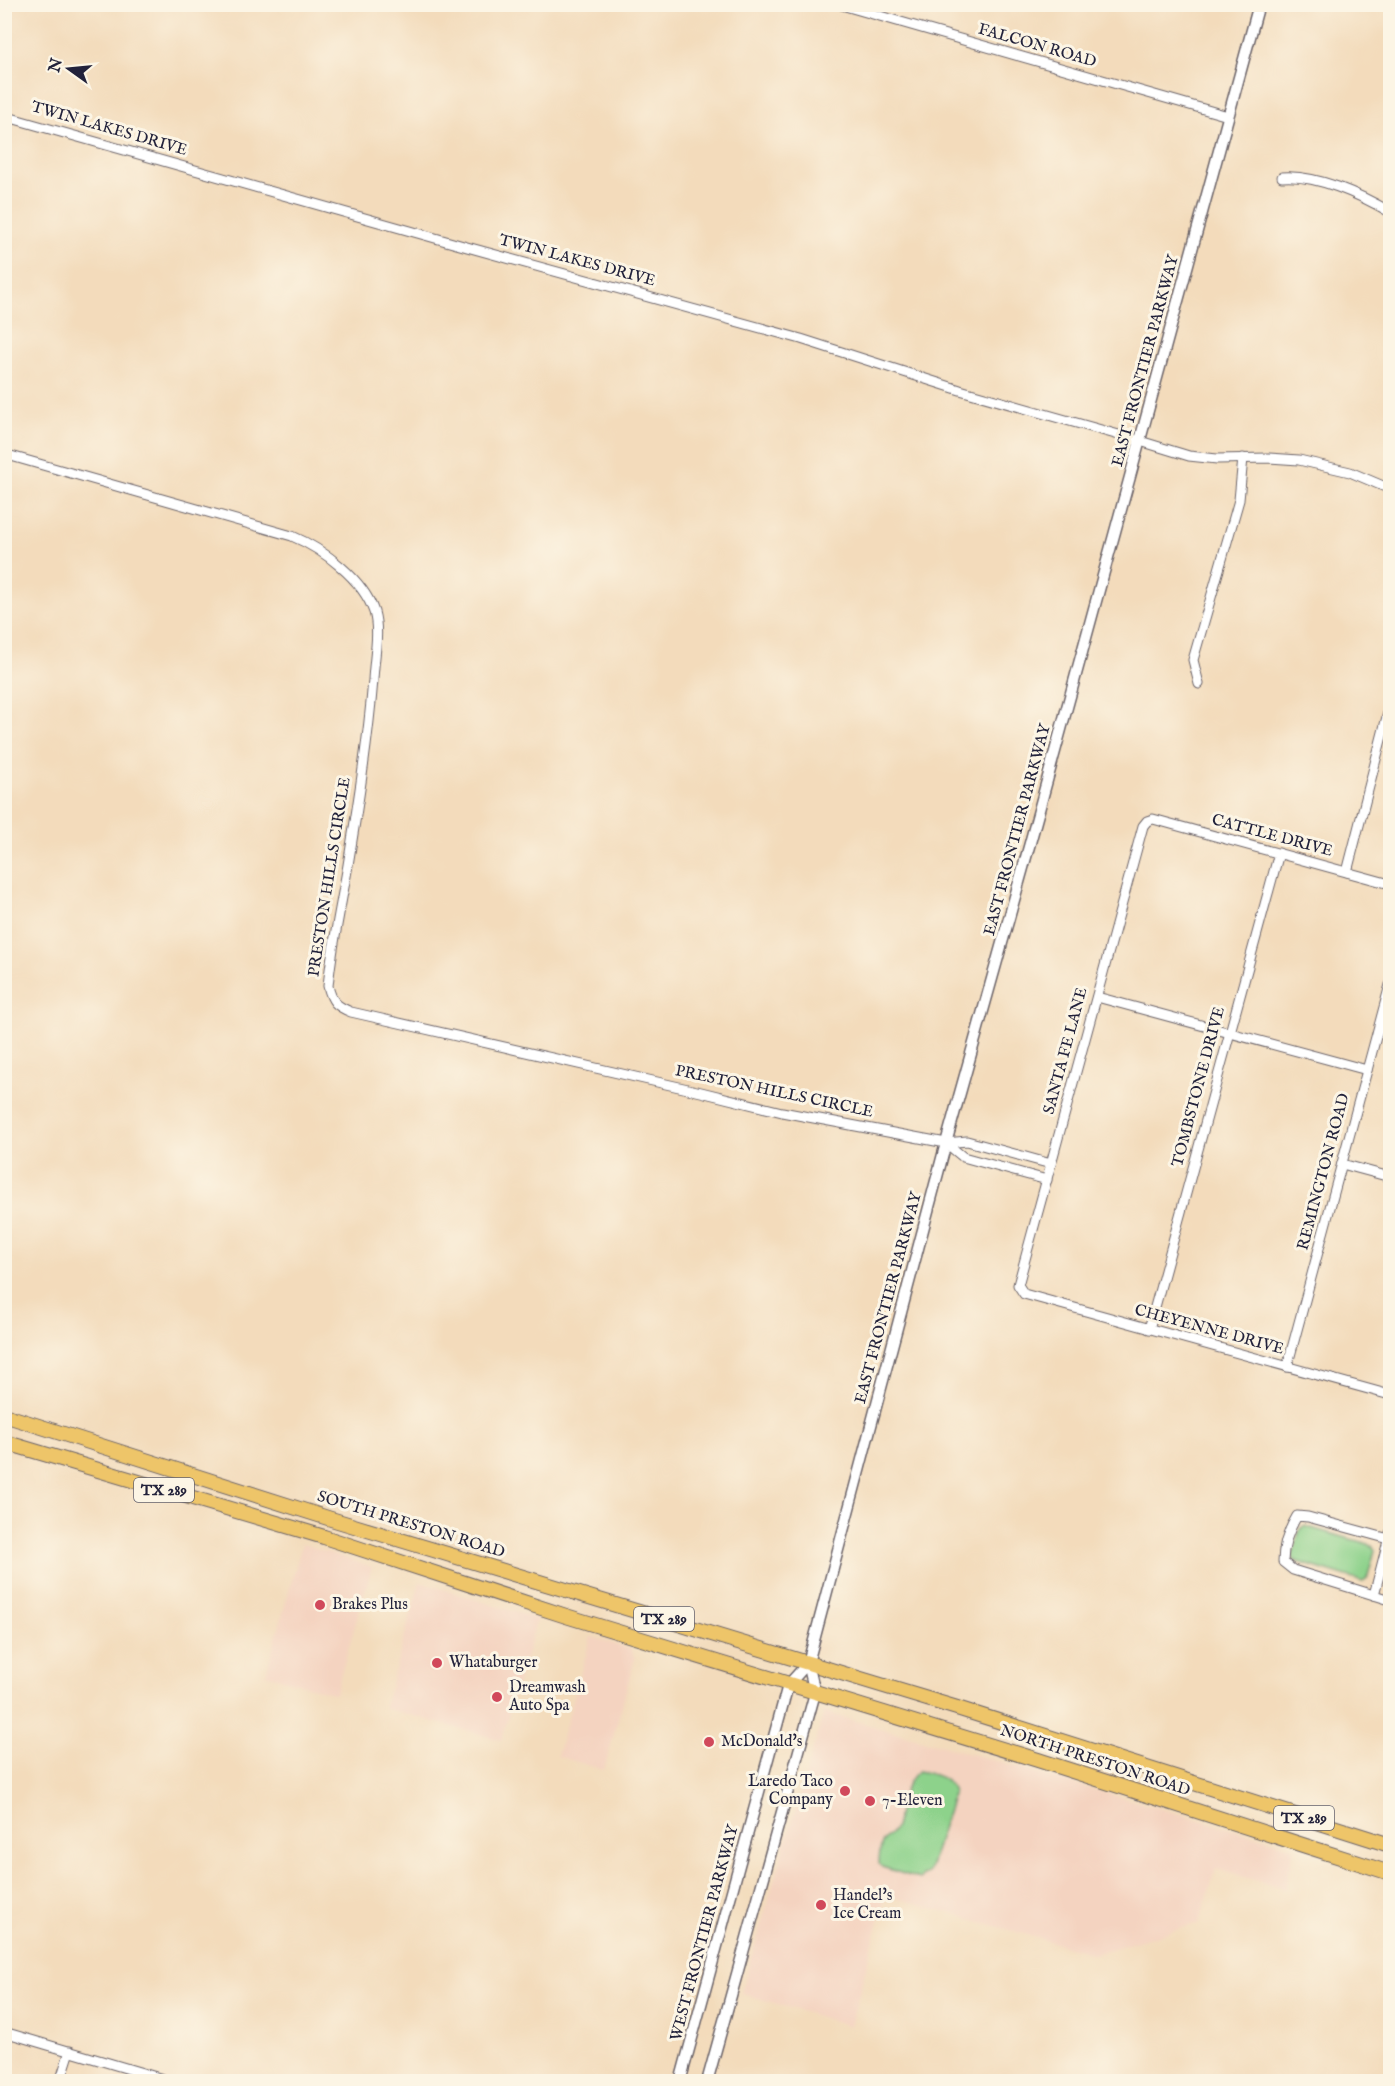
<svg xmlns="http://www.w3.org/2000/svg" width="1395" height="2086" viewBox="0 0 1395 2086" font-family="'IM FELL English',serif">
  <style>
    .built { fill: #f4d3c0 }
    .green { fill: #8dd28b; stroke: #587a63; stroke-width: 1.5 }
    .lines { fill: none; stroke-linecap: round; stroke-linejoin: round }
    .minor-casing { stroke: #6b6368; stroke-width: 11 }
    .tertiary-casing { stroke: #6b6368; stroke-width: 13 }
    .primary-casing { stroke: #6b6368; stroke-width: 16 }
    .minor { stroke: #fff; stroke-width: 9 }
    .tertiary { stroke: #fff; stroke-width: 10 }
    .primary { stroke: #eec569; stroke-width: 14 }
    .poi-dot { fill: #d1495b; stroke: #fcf5e5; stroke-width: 2 }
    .labels { text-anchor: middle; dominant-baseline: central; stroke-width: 6; stroke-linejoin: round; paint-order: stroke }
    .shield { fill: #fcf5e5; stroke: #63616e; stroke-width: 1.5 }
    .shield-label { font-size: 15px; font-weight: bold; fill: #22223b }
    .street-label { font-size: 16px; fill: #22223b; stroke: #fcf5e5 }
    .poi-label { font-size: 16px; fill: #22223b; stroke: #fcf5e5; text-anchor: start }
  </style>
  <rect width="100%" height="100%" fill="#fcf5e5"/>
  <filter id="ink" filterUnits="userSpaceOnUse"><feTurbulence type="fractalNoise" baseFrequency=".0167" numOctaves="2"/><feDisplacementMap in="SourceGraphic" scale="12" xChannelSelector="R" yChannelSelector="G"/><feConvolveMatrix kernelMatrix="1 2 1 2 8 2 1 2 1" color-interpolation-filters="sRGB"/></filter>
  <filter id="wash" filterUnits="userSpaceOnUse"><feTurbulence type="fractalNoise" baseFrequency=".008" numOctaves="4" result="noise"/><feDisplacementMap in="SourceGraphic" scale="24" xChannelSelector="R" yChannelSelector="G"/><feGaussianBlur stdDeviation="1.35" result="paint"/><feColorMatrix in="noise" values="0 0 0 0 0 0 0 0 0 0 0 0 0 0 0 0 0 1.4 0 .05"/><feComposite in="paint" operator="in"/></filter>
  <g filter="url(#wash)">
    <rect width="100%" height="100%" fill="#f3dbbb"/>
    <!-- built -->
    <g class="built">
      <path d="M 302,1544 L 372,1567 L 335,1694 L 266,1674 Z"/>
      <path d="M 420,1582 L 537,1619 L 501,1740 L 384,1708 Z"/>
      <path d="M 591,1637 L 630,1649 L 635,1658 L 604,1770 L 557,1756 Z"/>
      <path d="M 824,1712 L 1294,1847 L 1285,1889 L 1216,1869 L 1199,1923 L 1094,1954 L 886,1895 L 850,2026 L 741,1993 Z"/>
    </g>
    <!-- green -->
    <g class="green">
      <path d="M 1304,1526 L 1372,1545 L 1375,1550 L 1367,1579 L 1363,1582 L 1295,1561 L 1292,1557 L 1300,1529 Z"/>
      <path d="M 918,1771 C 932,1774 951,1777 953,1793 L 929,1872 L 919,1879 L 882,1867 L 879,1864 C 879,1857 880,1848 883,1841 C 887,1836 892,1833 895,1827 C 901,1809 902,1783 918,1771 Z"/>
    </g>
  </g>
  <g filter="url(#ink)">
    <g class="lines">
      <defs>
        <g id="minor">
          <path d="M 838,4 L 1228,116"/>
          <path d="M 4,116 L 467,247 L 801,339 L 960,390 L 1140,441 L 1189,456 L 1217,459 L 1269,458 L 1299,460 L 1350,472 L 1390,489"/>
          <path d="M 1282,177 C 1316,174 1361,195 1390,212"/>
          <path d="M 4,454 L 292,536 C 323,549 363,579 374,612 C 380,632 374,658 373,680 C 368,742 358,804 348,865 C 341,905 332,946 328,986 C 332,1002 336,1006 351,1012 L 701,1092 L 782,1112 L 946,1143 L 967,1141 L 1051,1164"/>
          <path d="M 1199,684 L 1193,660 L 1239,500 L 1243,458"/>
          <path d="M 1347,872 L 1390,705"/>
          <path d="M 1390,884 L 1153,819 L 1147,821 L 1143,826 L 1018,1285 L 1024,1294 L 1390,1395"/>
          <path d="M 1097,997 L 1367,1070"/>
          <path d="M 946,1143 L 963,1157 L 1047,1180"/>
          <path d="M 1342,1164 L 1390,1177"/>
          <path d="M 1149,1329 L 1279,853"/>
          <path d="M 1287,1367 L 1390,985"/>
          <path d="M 1389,1539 L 1308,1517 L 1297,1516 C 1288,1531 1283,1546 1283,1562 L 1293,1570 L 1390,1600"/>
          <path d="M 1374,1595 L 1390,1533"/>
          <path d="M 4,2032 L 173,2082"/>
          <path d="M 60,2082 L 70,2051"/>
        </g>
        <g id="tertiary">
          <path d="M 680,2082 L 788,1685 L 808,1663 L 946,1143 L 1030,843 L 1259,4"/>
          <path d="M 707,2082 L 815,1693 L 808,1663"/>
        </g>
        <g id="primary">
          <path d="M 4,1415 L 331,1519 L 957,1708 L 1390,1845"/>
          <path d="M 4,1442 L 324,1537 L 566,1616 L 1038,1760 L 1390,1873"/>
        </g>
      </defs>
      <!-- minor casing -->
      <use href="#minor" class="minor-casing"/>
      <!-- tertiary casing -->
      <use href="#tertiary" class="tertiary-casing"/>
      <!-- primary casing -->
      <use href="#primary" class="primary-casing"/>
      <!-- minor -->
      <use href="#minor" class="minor"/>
      <!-- tertiary -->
      <use href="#tertiary" class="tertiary"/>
      <!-- primary -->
      <use href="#primary" class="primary"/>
    </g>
  </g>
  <!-- markers -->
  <g class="poi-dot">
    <circle cx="320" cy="1605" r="6"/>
    <circle cx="437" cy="1663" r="6"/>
    <circle cx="497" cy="1697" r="6"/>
    <circle cx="709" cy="1742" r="6"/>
    <circle cx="845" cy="1791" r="6"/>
    <circle cx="870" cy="1801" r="6"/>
    <circle cx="821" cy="1905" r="6"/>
  </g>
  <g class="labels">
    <!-- shield labels -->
    <g class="shield">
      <rect x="134" y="1478" width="60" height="24" rx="4.5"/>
      <rect x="634" y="1607" width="60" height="24" rx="4.5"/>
      <rect x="1274" y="1806" width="60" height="24" rx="4.5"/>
    </g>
    <g class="shield-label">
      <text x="164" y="1490">TX 289</text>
      <text x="664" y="1619">TX 289</text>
      <text x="1304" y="1818">TX 289</text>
    </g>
    <!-- street labels -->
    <g class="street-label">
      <text transform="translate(1037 46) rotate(16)">FALCON ROAD</text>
      <text transform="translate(109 129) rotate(16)">TWIN LAKES DRIVE</text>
      <text transform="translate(577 261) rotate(15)">TWIN LAKES DRIVE</text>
      <text transform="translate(1146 361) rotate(-75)">EAST FRONTIER PARKWAY</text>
      <text transform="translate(1018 830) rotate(-75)">EAST FRONTIER PARKWAY</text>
      <text transform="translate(1272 836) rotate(15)">CATTLE DRIVE</text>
      <text transform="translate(330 877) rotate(-81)">PRESTON HILLS CIRCLE</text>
      <text transform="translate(1066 1051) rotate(-75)">SANTA FE LANE</text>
      <text transform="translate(1199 1087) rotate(-75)">TOMBSTONE DRIVE</text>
      <text transform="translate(774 1092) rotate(12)">PRESTON HILLS CIRCLE</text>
      <text transform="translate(1324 1172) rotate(-75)">REMINGTON ROAD</text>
      <text transform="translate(889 1298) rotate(-75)">EAST FRONTIER PARKWAY</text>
      <text transform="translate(1209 1330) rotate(15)">CHEYENNE DRIVE</text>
      <text transform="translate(411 1525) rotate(17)">SOUTH PRESTON ROAD</text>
      <text transform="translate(1095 1761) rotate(18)">NORTH PRESTON ROAD</text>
      <text transform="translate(705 1933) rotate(-75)">WEST FRONTIER PARKWAY</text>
    </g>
    <!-- poi labels -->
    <g class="poi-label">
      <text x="332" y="1605">Brakes Plus</text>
      <text x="449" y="1663">Whataburger</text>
      <text x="509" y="1688">Dreamwash<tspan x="509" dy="18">Auto Spa</tspan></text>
      <text x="721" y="1742">McDonald's</text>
      <text x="833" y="1782" text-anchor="end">Laredo Taco<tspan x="833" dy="18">Company</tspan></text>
      <text x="882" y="1801">7-Eleven</text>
      <text x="833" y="1896">Handel's<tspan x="833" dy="18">Ice Cream</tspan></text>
    </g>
  </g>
  <!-- margin -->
  <rect width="1395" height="2086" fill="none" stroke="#fcf5e5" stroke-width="24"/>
  <!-- north arrow -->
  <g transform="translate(69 69) rotate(285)" stroke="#fcf5e5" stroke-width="4.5" paint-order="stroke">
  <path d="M0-4.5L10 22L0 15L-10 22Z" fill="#22223b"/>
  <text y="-9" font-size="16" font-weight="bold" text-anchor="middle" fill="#22223b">N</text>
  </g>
</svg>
